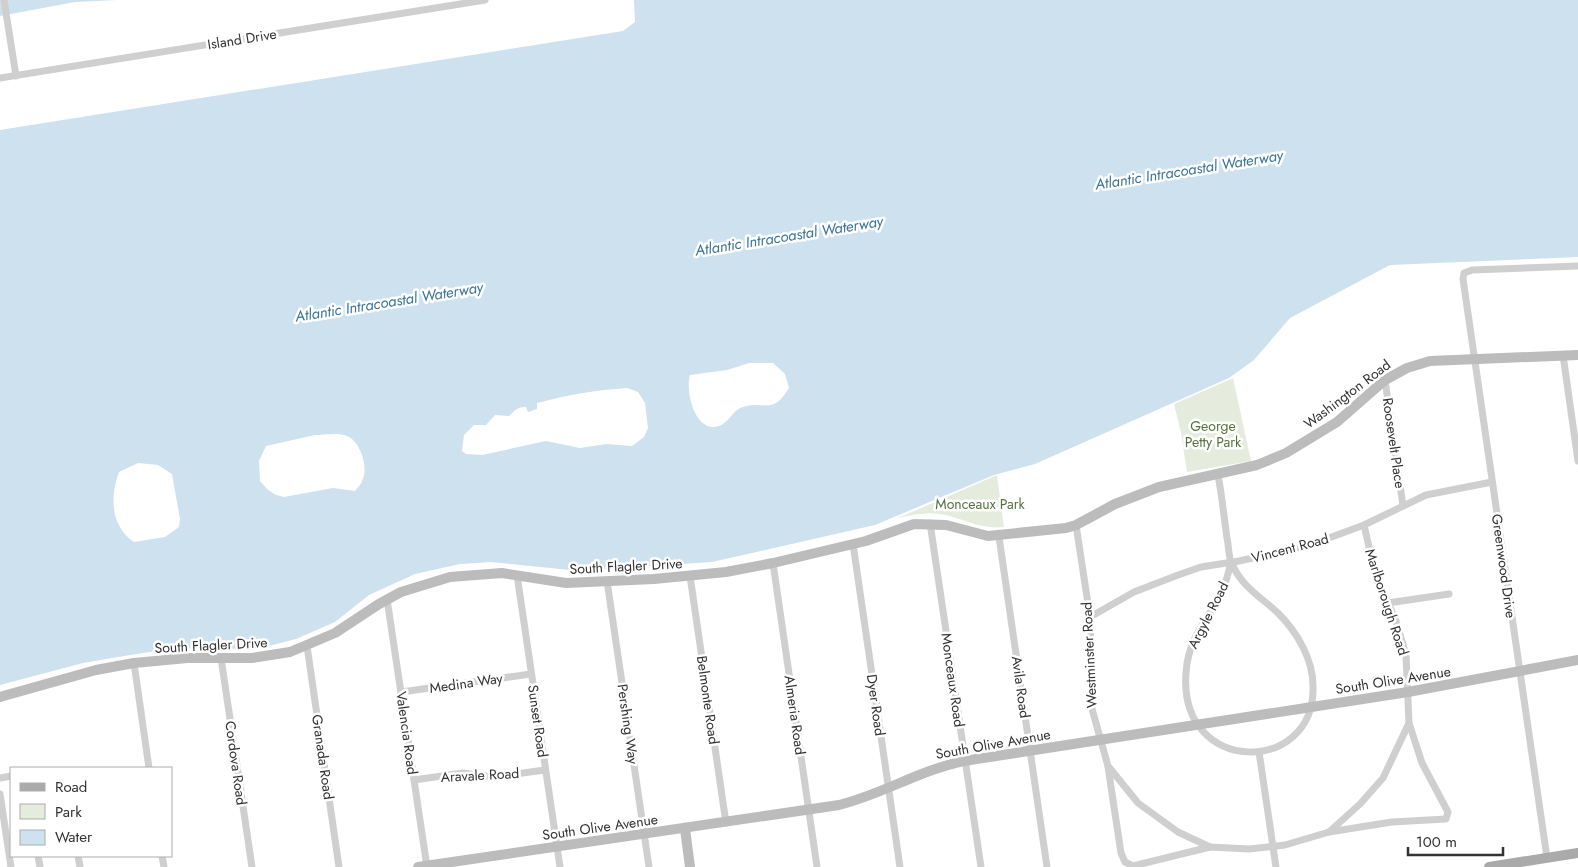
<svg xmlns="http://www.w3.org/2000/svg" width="1578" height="867" viewBox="0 0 1578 867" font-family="Jost,sans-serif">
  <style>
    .green { fill: #e5ecde }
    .water { fill: #cde1ef; fill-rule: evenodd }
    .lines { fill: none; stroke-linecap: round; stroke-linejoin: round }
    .street { stroke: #cfcfcf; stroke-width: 7 }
    .secondary { stroke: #bcbcbc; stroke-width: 10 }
    .primary { stroke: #aaa; stroke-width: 10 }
    .labels { text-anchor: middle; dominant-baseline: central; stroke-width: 5; stroke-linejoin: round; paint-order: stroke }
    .street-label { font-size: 14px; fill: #323232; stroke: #fff }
    .park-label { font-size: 14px; fill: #55713d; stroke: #fff }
    .water-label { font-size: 15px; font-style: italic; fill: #3c7499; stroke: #fff }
  </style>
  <rect width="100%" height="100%" fill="#fff"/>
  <!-- green -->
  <g class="green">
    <path d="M 1233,378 L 1251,461 L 1187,472 L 1181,433 L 1174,404 Z"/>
    <path d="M 997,475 L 1004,527 C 980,530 963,518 940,514 C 925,512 912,515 898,518 Z"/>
  </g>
  <!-- water -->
  <g class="water">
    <path d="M 0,0 L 117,0 L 75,2 L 0,16 Z"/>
    <path d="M 634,0 L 1578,0 L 1578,257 L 1390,265 L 1290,318 L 1254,360 L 1229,378 L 1035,464 L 994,475 L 875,525 L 712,562 L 580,571 L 491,562 L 460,564 L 415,574 L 369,595 L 335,622 L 296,639 L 257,649 L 178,648 L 136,654 L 83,663 L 0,685 L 0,130 L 623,31 L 635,22 ZM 749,363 L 773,363 L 785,374 L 789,388 C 772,416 764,400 743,407 C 732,410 730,422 719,426 C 695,434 685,391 690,375 L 727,370 ZM 627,388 L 638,392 L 645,403 L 648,428 L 644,437 L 632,446 L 606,444 L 580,448 L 546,441 L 482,455 L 466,454 L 462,451 L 464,435 L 474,425 L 486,425 L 495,415 L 509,416 C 516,410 516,407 526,407 L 528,412 L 537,409 L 537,403 C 567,395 596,390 627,388 ZM 315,435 C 324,435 338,432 347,436 C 361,442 369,468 362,481 C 361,485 357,488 355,491 L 333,488 L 284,497 L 276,495 L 268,490 L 260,481 L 259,461 L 266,446 ZM 138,463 L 158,465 L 172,474 L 180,519 L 179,527 L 165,537 L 134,542 C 110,526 110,496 119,472 Z"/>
  </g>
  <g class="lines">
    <!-- street -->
    <g class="street">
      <path d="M 4,0 L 16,76"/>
      <path d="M 0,78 L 485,0"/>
      <path d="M 1563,355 L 1578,461"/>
      <path d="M 1385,380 L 1403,506"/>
      <path d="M 1218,475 C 1222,496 1224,517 1227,538 C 1229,546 1228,557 1232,564 C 1242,587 1261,597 1278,613 C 1297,632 1313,659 1313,686 C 1316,776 1178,776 1186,673 C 1188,638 1207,621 1222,592 C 1226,583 1228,573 1231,563"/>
      <path d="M 930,523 L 981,867"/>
      <path d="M 1076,525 L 1090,617 L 1092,709 L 1108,766 L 1138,803 L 1178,832 L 1210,847 L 1249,849 L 1285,845 L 1329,832 L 1360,804 L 1383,778 L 1409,723 L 1406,655 L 1396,621 L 1374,569 L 1364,525"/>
      <path d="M 999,537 L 1047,867"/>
      <path d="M 853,544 L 900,867"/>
      <path d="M 773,563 L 817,867"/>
      <path d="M 517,575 L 560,867"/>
      <path d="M 690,576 L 726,823"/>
      <path d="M 607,581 L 649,867"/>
      <path d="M 387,599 L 427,867"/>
      <path d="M 1388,603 L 1449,594"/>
      <path d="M 1090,617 L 1134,592 L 1178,575 L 1201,567 L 1239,561 L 1310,545 L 1364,525 L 1426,495 L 1492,482"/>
      <path d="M 307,646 L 339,867"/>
      <path d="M 221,658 L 252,867"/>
      <path d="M 134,663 L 149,768"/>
      <path d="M 401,692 L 531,674"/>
      <path d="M 1259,752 L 1276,867"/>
      <path d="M 1108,767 L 1121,853 L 1125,862 L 1133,866 L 1210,847"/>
      <path d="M 0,778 L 11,776"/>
      <path d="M 414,780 L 463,773 L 494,777 L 545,770"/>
      <path d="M 0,794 L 11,867"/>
      <path d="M 1329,832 L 1392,822 L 1446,819 L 1448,812 L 1422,763 L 1409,723"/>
      <path d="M 38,856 L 40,867"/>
      <path d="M 78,856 L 80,867"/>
      <path d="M 162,856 L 164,867"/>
      <path d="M 1547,858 L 1463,279 L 1464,273 L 1472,270 L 1578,266"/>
    </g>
    <!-- secondary -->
    <g class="secondary">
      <path d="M 0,697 L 96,670 L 134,663 L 187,658 L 252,658 L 290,652 L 335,633 L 379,604 L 401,592 L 450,577 L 502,573 L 566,583 L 654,579 L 726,572 L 773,563 L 866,541 L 914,524 L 946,525 L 988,536 L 1066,528 L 1076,525 L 1115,504 L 1159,487 L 1257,465 L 1286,453 L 1337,422 L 1385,380 L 1407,368 L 1430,361 L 1578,355"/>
      <path d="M 685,829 L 690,867"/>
      <path d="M 418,867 L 839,805 C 883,794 920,770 964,761 L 1408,692 L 1578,660"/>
    </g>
    <!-- primary -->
    <path class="primary" d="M 1489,867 L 1578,853"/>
  </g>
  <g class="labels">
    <!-- street labels -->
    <g class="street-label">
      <text transform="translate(242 39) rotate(-9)">Island Drive</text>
      <text transform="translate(1347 394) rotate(-37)">Washington Road</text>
      <text transform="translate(1394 443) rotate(82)">Roosevelt Place</text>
      <text transform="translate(1290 548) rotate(-15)">Vincent Road</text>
      <text transform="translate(626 566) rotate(-3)">South Flagler Drive</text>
      <text transform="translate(1504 566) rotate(82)">Greenwood Drive</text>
      <text transform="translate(1387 602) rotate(72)">Marlborough Road</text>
      <text transform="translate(1208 615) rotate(-63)">Argyle Road</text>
      <text transform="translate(211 645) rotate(-3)">South Flagler Drive</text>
      <text transform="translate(1089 655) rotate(-93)">Westminster Road</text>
      <text transform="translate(953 680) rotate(82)">Monceaux Road</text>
      <text transform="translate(1393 680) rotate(-9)">South Olive Avenue</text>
      <text transform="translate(466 683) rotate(-8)">Medina Way</text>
      <text transform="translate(1021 687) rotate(82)">Avila Road</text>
      <text transform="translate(708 700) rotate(82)">Belmonte Road</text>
      <text transform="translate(876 705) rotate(82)">Dyer Road</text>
      <text transform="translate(795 715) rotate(82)">Almeria Road</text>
      <text transform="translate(538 721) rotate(82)">Sunset Road</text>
      <text transform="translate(628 724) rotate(82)">Pershing Way</text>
      <text transform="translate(407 733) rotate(82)">Valencia Road</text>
      <text transform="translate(993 744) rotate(-10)">South Olive Avenue</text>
      <text transform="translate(323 757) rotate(82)">Granada Road</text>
      <text transform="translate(236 763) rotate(82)">Cordova Road</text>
      <text transform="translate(480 775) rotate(-3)">Aravale Road</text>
      <text transform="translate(600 827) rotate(-8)">South Olive Avenue</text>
    </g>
    <!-- park labels -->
    <g class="park-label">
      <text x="1213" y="426">George<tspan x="1213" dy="16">Petty Park</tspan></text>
      <text x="980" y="504">Monceaux Park</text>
    </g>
    <!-- water labels -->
    <g class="water-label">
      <text transform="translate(1189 170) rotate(-9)">Atlantic Intracoastal Waterway</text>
      <text transform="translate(789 236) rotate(-9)">Atlantic Intracoastal Waterway</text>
      <text transform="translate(389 302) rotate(-9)">Atlantic Intracoastal Waterway</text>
    </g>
  </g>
  <!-- legend -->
  <rect x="10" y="767" width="162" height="90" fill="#ffffff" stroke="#adadad"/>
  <rect x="20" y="783" width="25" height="8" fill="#aaaaaa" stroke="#adadad"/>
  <text x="55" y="792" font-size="15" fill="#323232">Road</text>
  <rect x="20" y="804" width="25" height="15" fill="#e5ecde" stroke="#adadad"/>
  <text x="55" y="817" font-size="15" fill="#323232">Park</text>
  <rect x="20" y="830" width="25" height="15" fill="#cde1ef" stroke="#adadad"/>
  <text x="55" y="842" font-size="15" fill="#323232">Water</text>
  <!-- scale -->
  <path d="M1408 847v8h95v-8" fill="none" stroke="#323232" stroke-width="2.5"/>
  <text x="1416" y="847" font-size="15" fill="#323232" stroke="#ffffff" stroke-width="4" paint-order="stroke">100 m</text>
</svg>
